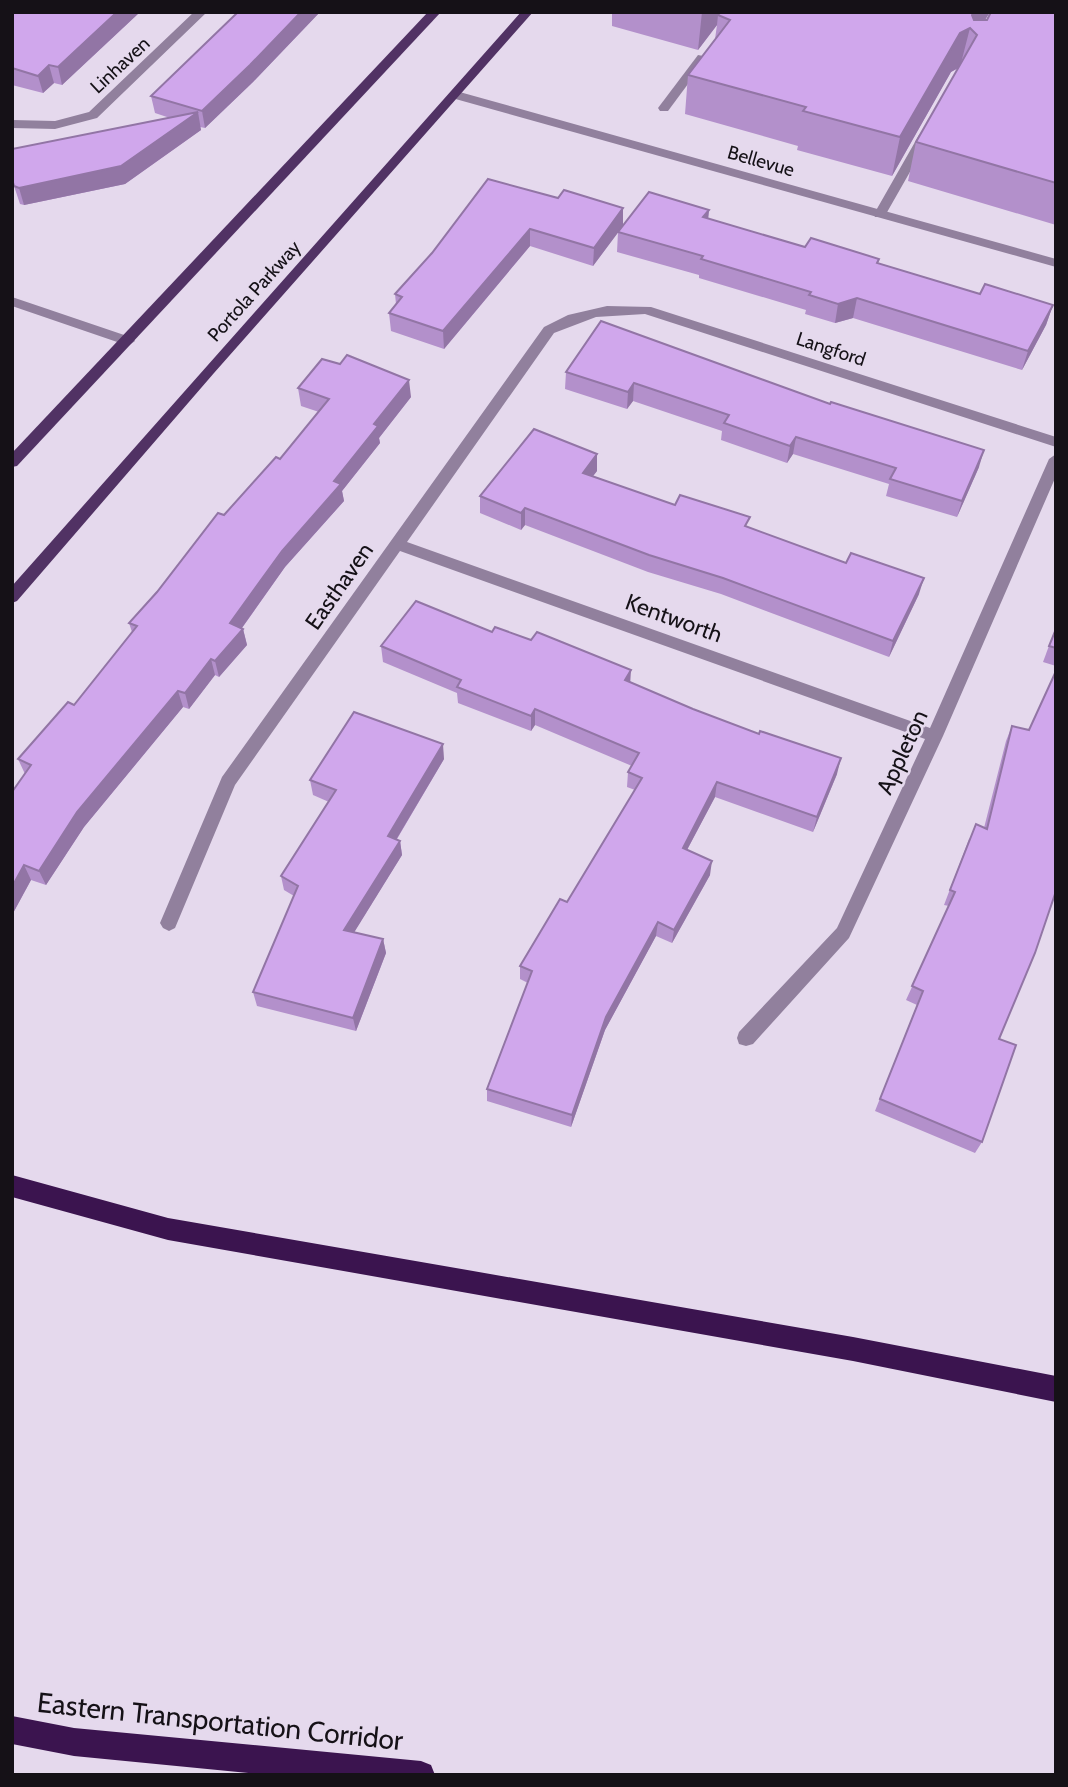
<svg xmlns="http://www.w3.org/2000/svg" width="1068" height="1787" viewBox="0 0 1068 1787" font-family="Cabin,sans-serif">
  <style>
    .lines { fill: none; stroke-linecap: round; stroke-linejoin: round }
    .service { fill: #91809d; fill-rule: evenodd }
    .minor { fill: #91809d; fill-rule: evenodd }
    .primary { fill: #513264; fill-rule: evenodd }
    .motorway { fill: #3b144f; fill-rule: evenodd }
    .wall { fill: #b390cb }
    .shaded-wall { fill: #9275a5 }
    .building { fill: #d0a7ec; stroke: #9275a5; stroke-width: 2 }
    .labels { text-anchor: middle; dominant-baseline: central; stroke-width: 5; stroke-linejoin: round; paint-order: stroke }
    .far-street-label { font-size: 19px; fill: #151117; stroke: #e5d9ed }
    .street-label { font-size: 23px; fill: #151117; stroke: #e5d9ed }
    .near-street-label { font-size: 28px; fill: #151117; stroke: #e5d9ed }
  </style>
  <rect width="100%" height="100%" fill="#e5d9ed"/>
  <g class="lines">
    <!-- service -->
    <g class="service">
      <path d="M 698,55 L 708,57 L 668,111 L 660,111 L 658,108 Z"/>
      <path d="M 925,131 L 931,135 L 886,214 L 885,217 L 875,217 L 874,214 L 919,135 Z"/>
    </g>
    <!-- minor -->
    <g class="minor">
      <path d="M 194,12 L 207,12 L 97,118 L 55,129 L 12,128 L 12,120 L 55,121 L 89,112 Z"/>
      <path d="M 456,91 L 1056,259 L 1056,267 L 452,98 L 450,95 Z"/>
      <path d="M 12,297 L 133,338 L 135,341 L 128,346 L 123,344 L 12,306 Z"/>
      <path d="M 607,306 L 651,307 L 1056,437 L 1056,447 L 645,314 L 596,317 L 554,333 L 407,542 L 930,728 L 1049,459 L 1056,454 L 1056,476 L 943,736 L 849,938 L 753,1044 L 746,1046 L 739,1044 L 737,1038 L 739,1032 L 837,928 L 925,739 L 400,551 L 235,785 L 175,928 L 169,931 L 163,928 L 160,923 L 222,777 L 544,327 L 568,315 Z"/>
    </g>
    <!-- primary -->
    <g class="primary">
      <path d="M 428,12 L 441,12 L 17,466 L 12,467 L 12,453 Z"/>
      <path d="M 521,12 L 533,12 L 214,373 L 17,601 L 12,603 L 12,586 Z"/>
    </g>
    <!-- motorway -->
    <g class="motorway">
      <path d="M 12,1175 L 168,1218 L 853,1337 L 1056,1376 L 1056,1402 L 853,1361 L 168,1240 L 12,1197 Z"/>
      <path d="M 12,1716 L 74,1728 L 421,1761 L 431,1765 L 435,1775 L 270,1775 L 74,1756 L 12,1744 Z"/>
    </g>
  </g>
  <!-- wall -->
  <g class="wall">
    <path d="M 12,12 L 140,12 L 62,85 L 54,83 L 43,93 L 12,85 Z"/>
    <path d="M 238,12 L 320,12 L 253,82 L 205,128 L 200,127 L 201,130 L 125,184 L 24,205 L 20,204 L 12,180 L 170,118 L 155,113 L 151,96 Z"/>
    <path d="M 612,12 L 990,12 L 985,20 L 1056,12 L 1056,225 L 908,181 L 916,142 L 958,68 L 951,72 L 892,176 L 797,150 L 798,146 L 685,114 L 688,75 L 715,39 L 717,25 L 698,50 L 612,26 Z"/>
    <path d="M 558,198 L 623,208 L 623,226 L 709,210 L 708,219 L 805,247 L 879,259 L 878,263 L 980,294 L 1053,305 L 1046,325 L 1022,370 L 853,318 L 835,323 L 805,314 L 806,310 L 699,278 L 699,275 L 617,252 L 618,232 L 593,266 L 530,246 L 444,349 L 391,331 L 389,313 L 396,304 L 395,294 Z"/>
    <path d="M 601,321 L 979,467 L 957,517 L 886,496 L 889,484 L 793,454 L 787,463 L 721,440 L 722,431 L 633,401 L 627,409 L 565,389 L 566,372 Z"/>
    <path d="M 298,388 L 411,397 L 379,438 L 380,443 L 342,491 L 344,501 L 285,567 L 242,628 L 243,629 L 247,645 L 219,677 L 215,675 L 189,709 L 183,707 L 84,827 L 46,885 L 31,880 L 12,915 L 12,792 L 25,774 L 18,759 L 74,705 L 132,632 L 129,623 L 224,515 L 280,459 L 319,412 L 301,406 Z"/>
    <path d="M 597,471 L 593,476 L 675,505 L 748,527 L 919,594 L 889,657 L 721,594 L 648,572 L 525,525 L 521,530 L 480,513 L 480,496 Z"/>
    <path d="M 1056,627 L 1056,666 L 1043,662 Z"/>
    <path d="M 492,632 L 630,682 L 837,774 L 813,832 L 715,797 L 687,850 L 710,875 L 672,943 L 656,936 L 605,1030 L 571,1127 L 487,1101 L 487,1089 L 528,983 L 520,979 L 520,966 L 567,902 L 635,790 L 627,787 L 628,772 L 632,766 L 535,725 L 531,731 L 458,703 L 457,693 L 383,662 L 381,646 Z"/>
    <path d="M 1012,726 L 999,1039 L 982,1142 L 975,1153 L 875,1111 L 917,1005 L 906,1000 L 949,906 L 944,905 L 969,839 L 984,828 L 1006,741 Z"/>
    <path d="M 444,759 L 397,839 L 400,841 L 402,855 L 354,932 L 383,939 L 386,953 L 356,1031 L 257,1006 L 253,992 L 294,896 L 284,890 L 281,876 L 329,802 L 313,795 L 310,780 Z"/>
  </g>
  <!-- shaded-wall -->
  <g class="shaded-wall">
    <path d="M 117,12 L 140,12 L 62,85 L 58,67 Z"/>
    <path d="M 301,12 L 320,12 L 253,82 L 205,128 L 202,111 Z"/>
    <path d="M 702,12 L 727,12 L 718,15 L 717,25 L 698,50 Z"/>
    <path d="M 974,12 L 990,12 L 976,34 L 970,28 L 960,67 L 951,72 L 892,176 L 900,137 L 960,33 Z"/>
    <path d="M 49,65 L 54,83 L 43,93 L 38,76 Z"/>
    <path d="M 198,112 L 201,130 L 125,184 L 24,205 L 19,188 Z"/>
    <path d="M 623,208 L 623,226 L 593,266 L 594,248 Z"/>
    <path d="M 709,210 L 707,229 L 703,217 Z"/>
    <path d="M 530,229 L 530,246 L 444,349 L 443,331 Z"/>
    <path d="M 857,298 L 853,318 L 835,323 L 838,304 Z"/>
    <path d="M 1053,305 L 1046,325 L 1022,370 L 1028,351 Z"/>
    <path d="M 409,380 L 411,397 L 379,438 L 380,443 L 342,491 L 344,501 L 285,567 L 234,639 L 230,623 L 334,481 L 374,424 Z"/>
    <path d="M 634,383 L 633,401 L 627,409 L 628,392 Z"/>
    <path d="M 796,437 L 793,454 L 787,463 L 790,446 Z"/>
    <path d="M 984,450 L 979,467 L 957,517 L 962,501 Z"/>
    <path d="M 597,454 L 597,471 L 582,490 L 583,473 Z"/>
    <path d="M 525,508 L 525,525 L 521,530 L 521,513 Z"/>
    <path d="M 924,578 L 919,594 L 889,657 L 893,641 Z"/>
    <path d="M 243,629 L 247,645 L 219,677 L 215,661 Z"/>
    <path d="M 211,659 L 215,675 L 189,709 L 185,693 Z"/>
    <path d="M 631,670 L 630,686 L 625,680 Z"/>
    <path d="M 178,691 L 183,707 L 84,827 L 46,885 L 39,871 L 77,812 Z"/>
    <path d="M 535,709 L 535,725 L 531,731 L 531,716 Z"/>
    <path d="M 443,744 L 444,759 L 390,850 L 388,836 Z"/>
    <path d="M 841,758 L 837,774 L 813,832 L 817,817 Z"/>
    <path d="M 717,782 L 715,797 L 680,863 L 683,848 Z"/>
    <path d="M 400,841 L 402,855 L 347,944 L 344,930 Z"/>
    <path d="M 712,861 L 710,875 L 672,943 L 674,930 Z"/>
    <path d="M 24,865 L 31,880 L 12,915 L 12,887 Z"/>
    <path d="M 658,922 L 656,936 L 605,1030 L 571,1127 L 572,1115 L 606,1017 Z"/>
    <path d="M 383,939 L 386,953 L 356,1031 L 353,1018 Z"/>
  </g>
  <!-- building -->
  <g class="building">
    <path d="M 12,12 L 117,12 L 58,67 L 49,65 L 38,76 L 12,68 Z"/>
    <path d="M 238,12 L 301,12 L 250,65 L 202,111 L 151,96 Z"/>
    <path d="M 720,12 L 974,12 L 972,15 L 974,20 L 987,20 L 991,12 L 1056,12 L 1056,183 L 916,142 L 977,35 L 970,28 L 960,33 L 900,137 L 803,111 L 806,107 L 688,75 L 730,20 L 718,15 Z"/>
    <path d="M 198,112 L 121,166 L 19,188 L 14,186 L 12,179 L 12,149 Z"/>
    <path d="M 488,179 L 558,198 L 564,190 L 623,208 L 594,248 L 530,229 L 443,331 L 389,313 L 402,297 L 395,294 L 432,253 Z"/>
    <path d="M 649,192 L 709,210 L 703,217 L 805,247 L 811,238 L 879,259 L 877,263 L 980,294 L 985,284 L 1053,305 L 1028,351 L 857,298 L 838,304 L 809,295 L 811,292 L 701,259 L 703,256 L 618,232 Z"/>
    <path d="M 601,321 L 830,404 L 831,402 L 984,450 L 962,501 L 890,479 L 896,468 L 796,437 L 790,446 L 724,423 L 729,415 L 634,383 L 628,392 L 566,372 Z"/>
    <path d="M 347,355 L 409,380 L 374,424 L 378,426 L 334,481 L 341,484 L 282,551 L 230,623 L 243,629 L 215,661 L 211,659 L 185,693 L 178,691 L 77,812 L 39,871 L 24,865 L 12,887 L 12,792 L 31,765 L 18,759 L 68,702 L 74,705 L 137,626 L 129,623 L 157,592 L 218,513 L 224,515 L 276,457 L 280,459 L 329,399 L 298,388 L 322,359 L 340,364 Z"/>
    <path d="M 534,429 L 597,454 L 583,473 L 675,505 L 680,495 L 750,517 L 745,526 L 846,563 L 851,553 L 924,578 L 893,641 L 723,578 L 649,555 L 525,508 L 521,513 L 480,496 Z"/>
    <path d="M 416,601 L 492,632 L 495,627 L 531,640 L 537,632 L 631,670 L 625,680 L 693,709 L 759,734 L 760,731 L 841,758 L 817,817 L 717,782 L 683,848 L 712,861 L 674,930 L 658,922 L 606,1017 L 572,1115 L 487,1089 L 532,971 L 520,966 L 560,899 L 567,902 L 642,778 L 628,772 L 639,753 L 535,709 L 531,716 L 457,687 L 461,680 L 381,646 Z"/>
    <path d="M 1056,629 L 1056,648 L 1049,646 Z"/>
    <path d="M 1056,671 L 1056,891 L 1035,953 L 999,1039 L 1016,1045 L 982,1142 L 880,1099 L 923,991 L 912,986 L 955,892 L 950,890 L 976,824 L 987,829 L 1012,726 L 1029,730 Z"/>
    <path d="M 354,712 L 443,744 L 388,836 L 400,841 L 344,930 L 383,939 L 353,1018 L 253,992 L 298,886 L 281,876 L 336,790 L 310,780 Z"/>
  </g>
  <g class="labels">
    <!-- far-street labels -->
    <g class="far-street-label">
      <text transform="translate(120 65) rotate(-43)">Linhaven</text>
      <text transform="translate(761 161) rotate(16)">Bellevue</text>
      <text transform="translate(254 291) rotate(-48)">Portola Parkway</text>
      <text transform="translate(831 349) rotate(18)">Langford</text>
    </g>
    <!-- street labels -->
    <g class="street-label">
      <text transform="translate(339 586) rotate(-55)">Easthaven</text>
      <text transform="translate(674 618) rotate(20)">Kentworth</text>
      <text transform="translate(902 752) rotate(-65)">Appleton</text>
    </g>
    <!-- near-street labels -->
    <g class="near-street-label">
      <text transform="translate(220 1721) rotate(6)">Eastern Transportation Corridor</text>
    </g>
  </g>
  <!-- border -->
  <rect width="1068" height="1787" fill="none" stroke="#151117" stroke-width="28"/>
</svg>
